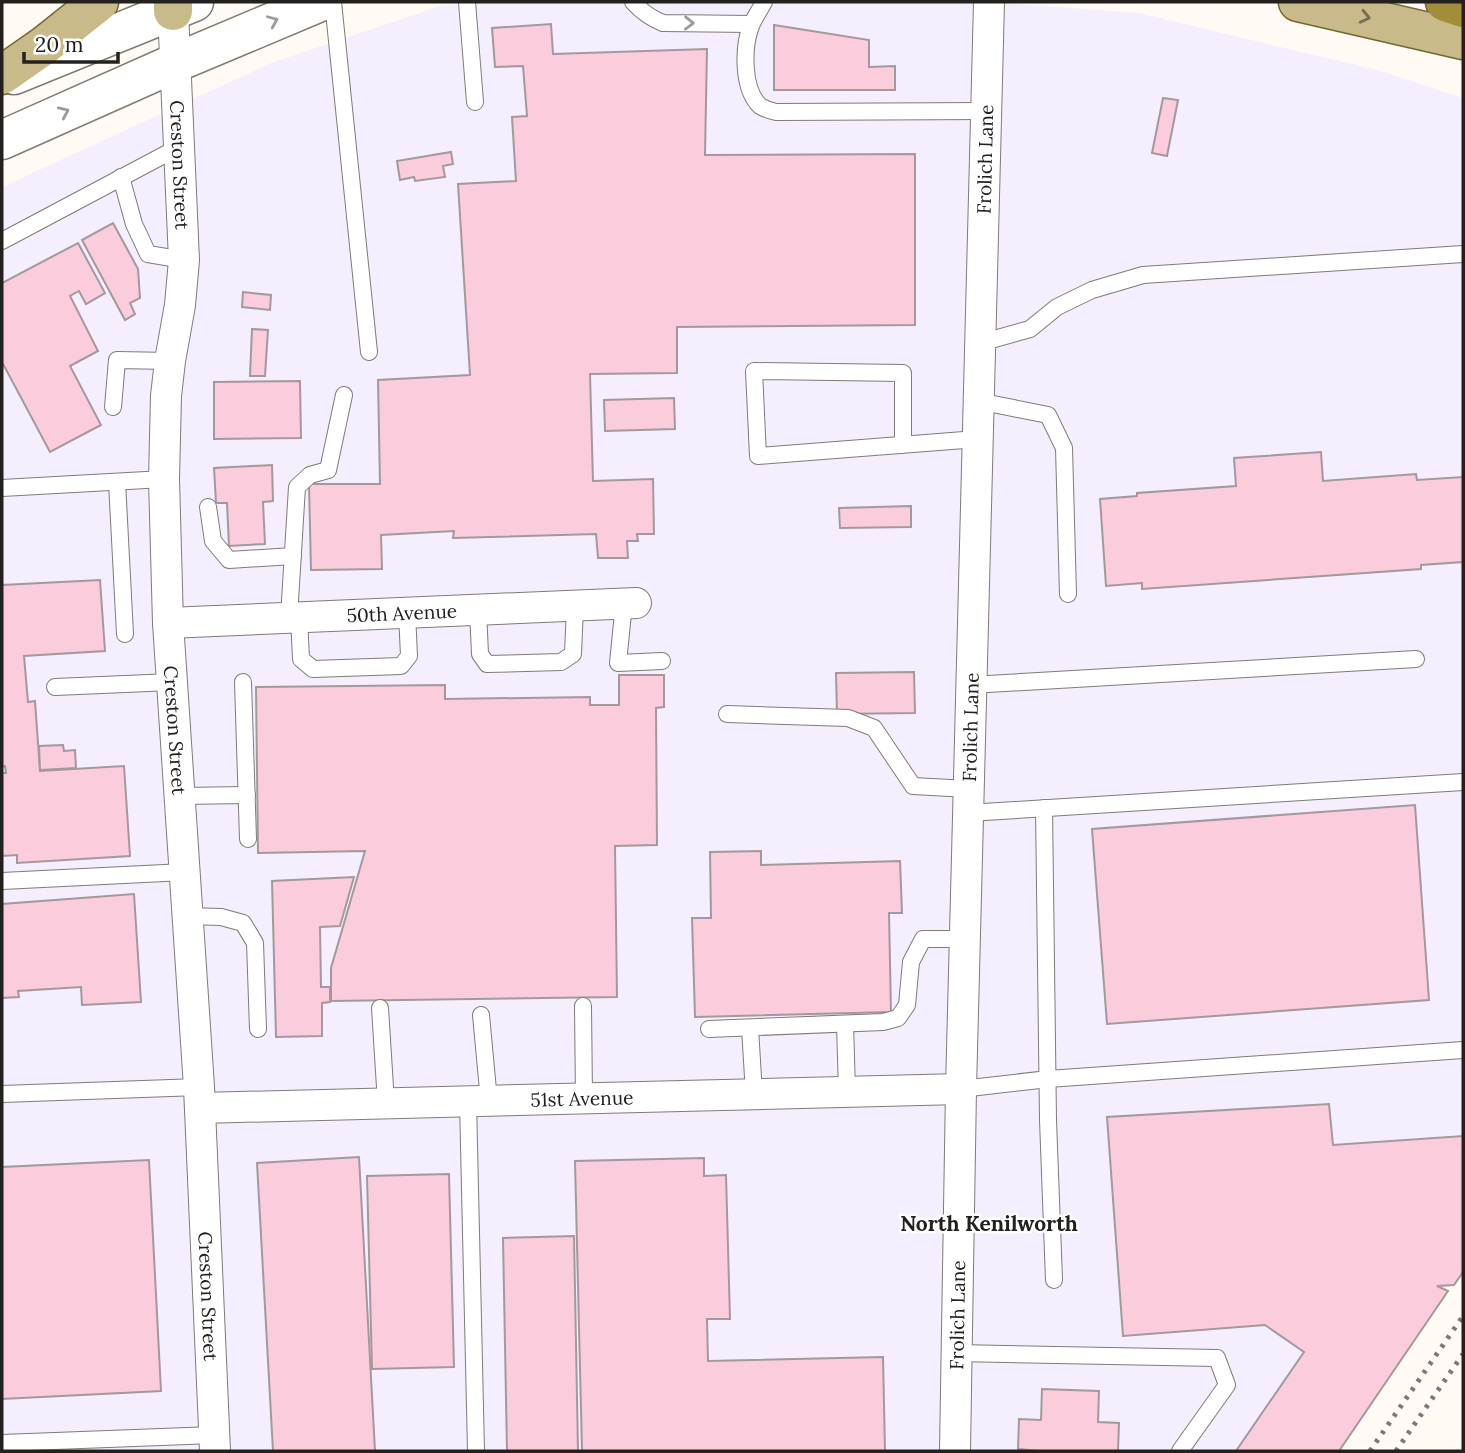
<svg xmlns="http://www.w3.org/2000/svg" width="1465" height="1453" viewBox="0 0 1465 1453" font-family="Lora,serif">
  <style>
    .industrial { fill: #f4eeff }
    .building { fill: #fbccdc; stroke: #a3999c; stroke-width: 2 }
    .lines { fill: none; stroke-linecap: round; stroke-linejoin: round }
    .service-casing { stroke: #807b74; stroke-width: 18 }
    .minor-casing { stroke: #807b74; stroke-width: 32 }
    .secondary-casing { stroke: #807b74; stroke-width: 41 }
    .primary-casing { stroke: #766731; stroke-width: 41 }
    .motorway-casing { stroke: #766731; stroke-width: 41 }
    .service { stroke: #fff; stroke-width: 16 }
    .minor { stroke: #fff; stroke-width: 30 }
    .secondary { stroke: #fff; stroke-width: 38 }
    .primary { stroke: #c8bb89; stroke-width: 38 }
    .motorway { stroke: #a38d3b; stroke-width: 38 }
    .rail { stroke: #7d7a75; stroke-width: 5; stroke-dasharray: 3.5 7; stroke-linecap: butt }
    .oneway { stroke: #766e54 }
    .oneway2 { stroke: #9c9b9a }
    .labels { text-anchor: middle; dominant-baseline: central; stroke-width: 5; stroke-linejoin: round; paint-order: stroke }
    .street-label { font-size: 19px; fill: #23211e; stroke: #fff }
    .neighbourhood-label { font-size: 21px; font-weight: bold; fill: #23211e; stroke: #fff }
  </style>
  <rect width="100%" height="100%" fill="#fffaf4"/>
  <!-- industrial -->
  <path class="industrial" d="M 486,2 L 987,2 L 1139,13 L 1381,71 L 1463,98 L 1463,1264 L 1334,1451 L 2,1451 L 2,187 L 271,63 L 440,6 Z"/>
  <!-- building -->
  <g class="building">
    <path d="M 551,24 L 553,54 L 707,49 L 705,155 L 915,154 L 915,325 L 677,327 L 677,373 L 590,374 L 593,481 L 653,479 L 654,534 L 637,534 L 638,541 L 627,541 L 628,558 L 598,558 L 596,534 L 453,538 L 454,531 L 381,535 L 382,569 L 311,570 L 309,484 L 380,484 L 378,380 L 470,375 L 458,184 L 516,181 L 512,117 L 527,116 L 523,66 L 495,67 L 492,28 Z"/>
    <path d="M 774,25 L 869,40 L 869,67 L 895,66 L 895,90 L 774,90 Z"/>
    <path d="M 1163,98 L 1178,100 L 1167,156 L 1152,153 Z"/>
    <path d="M 451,152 L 453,164 L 443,166 L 445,177 L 415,181 L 414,177 L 400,180 L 397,161 Z"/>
    <path d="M 113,223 L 138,269 L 140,298 L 130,303 L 135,314 L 125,320 L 82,240 Z"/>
    <path d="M 78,243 L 105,293 L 86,304 L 79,291 L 70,296 L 98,351 L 70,366 L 101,425 L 50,452 L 2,362 L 2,283 Z"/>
    <path d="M 243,292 L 271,295 L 270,310 L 242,307 Z"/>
    <path d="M 252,329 L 268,330 L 265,376 L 250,376 Z"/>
    <path d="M 300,381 L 301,438 L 214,439 L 214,382 Z"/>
    <path d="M 674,398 L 675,429 L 605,431 L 604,400 Z"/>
    <path d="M 1321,452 L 1323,481 L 1416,474 L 1417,480 L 1463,477 L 1463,562 L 1421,565 L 1421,569 L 1142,589 L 1142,583 L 1106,586 L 1100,499 L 1137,496 L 1137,493 L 1236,486 L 1234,458 Z"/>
    <path d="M 272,465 L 273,501 L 263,502 L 265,544 L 229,546 L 227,503 L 216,503 L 214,468 Z"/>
    <path d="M 911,506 L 911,527 L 840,528 L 839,508 Z"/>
    <path d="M 100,580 L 105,651 L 24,656 L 28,702 L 35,701 L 40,771 L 124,766 L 130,856 L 17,863 L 17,855 L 2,856 L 2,773 L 6,773 L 5,766 L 2,767 L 2,585 Z"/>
    <path d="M 914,672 L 915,713 L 837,714 L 836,673 Z"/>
    <path d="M 619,675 L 664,675 L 664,707 L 656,708 L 657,845 L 615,846 L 617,997 L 331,1001 L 331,968 L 365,851 L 258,853 L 256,687 L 445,685 L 445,699 L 590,697 L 590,705 L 619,705 Z"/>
    <path d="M 63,745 L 64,751 L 75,750 L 76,768 L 40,770 L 39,746 Z"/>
    <path d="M 1415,805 L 1429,1000 L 1107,1024 L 1092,829 Z"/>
    <path d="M 761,851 L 761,865 L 900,861 L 902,913 L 889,913 L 891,1012 L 695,1017 L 692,918 L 711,918 L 710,852 Z"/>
    <path d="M 354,877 L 340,926 L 320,927 L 321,987 L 330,987 L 330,1002 L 322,1003 L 322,1036 L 276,1037 L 272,881 Z"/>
    <path d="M 134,894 L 141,1002 L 82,1005 L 81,987 L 18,991 L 19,997 L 2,998 L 2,904 Z"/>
    <path d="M 1329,1104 L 1333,1145 L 1463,1136 L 1463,1272 L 1454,1285 L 1437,1286 L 1448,1291 L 1339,1451 L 1236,1451 L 1304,1352 L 1265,1325 L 1123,1336 L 1107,1117 Z"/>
    <path d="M 359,1157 L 375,1451 L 273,1451 L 257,1163 Z"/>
    <path d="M 704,1158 L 704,1176 L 726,1175 L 730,1319 L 707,1319 L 708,1361 L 883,1357 L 885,1451 L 582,1451 L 575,1161 Z"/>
    <path d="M 149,1160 L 161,1391 L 2,1399 L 2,1167 Z"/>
    <path d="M 449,1174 L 454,1367 L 372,1369 L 367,1176 Z"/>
    <path d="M 574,1236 L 578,1451 L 507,1451 L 503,1238 Z"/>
    <path d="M 1042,1389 L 1099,1391 L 1098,1422 L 1119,1423 L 1118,1451 L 1040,1451 L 1018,1449 L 1019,1419 L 1041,1420 Z"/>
  </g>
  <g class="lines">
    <defs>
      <g id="service">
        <path d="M 333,2 L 369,352"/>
        <path d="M 467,2 L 475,102"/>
        <path d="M 633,2 C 642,12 650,18 663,23 L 751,24"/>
        <path d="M 764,2 C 760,10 754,18 751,26 C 743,47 742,89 760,106 C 765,109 771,111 776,112 L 986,111"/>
        <path d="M 121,177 L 134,224 L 148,254 L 184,260"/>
        <path d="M 2,241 L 179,147"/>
        <path d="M 980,343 L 1030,329 L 1057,307 L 1092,290 L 1143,275 L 1463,254"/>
        <path d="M 978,401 L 1048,415 L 1064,448 L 1068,594"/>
        <path d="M 113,407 L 117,360 L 170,361"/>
        <path d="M 903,445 L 903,373 L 754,371 L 758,456 L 977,439"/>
        <path d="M 117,482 L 125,634"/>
        <path d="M 2,488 L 164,479"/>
        <path d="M 208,507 L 213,541 L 229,560 L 293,556"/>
        <path d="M 624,603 L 618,663 L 662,661"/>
        <path d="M 478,610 L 480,654 L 487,664 L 561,662 L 573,654 L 575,606"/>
        <path d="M 289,617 L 297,487 L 310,475 L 328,470 L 344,395"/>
        <path d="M 299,617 L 301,659 L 313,669 L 401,666 L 409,656 L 407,613"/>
        <path d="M 243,682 L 248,839"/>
        <path d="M 971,685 L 1416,659"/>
        <path d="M 55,687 L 172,682"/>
        <path d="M 727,714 L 848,718 L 874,728 L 913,786 L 969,789"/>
        <path d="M 180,796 L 247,795"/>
        <path d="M 1044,808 L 1048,1120 L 1054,1280"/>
        <path d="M 968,813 L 1463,782"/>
        <path d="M 2,881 L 185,872"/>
        <path d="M 188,916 L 221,917 L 243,923 L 255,943 L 258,1029"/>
        <path d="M 583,1006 L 584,1098"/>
        <path d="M 380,1008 L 386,1103"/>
        <path d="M 481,1015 L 489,1101"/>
        <path d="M 845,1024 L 847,1091"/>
        <path d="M 750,1028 L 754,1094"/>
        <path d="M 709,1029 L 883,1022 L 898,1018 L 907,1005 L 911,962 L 923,939 L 965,939"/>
        <path d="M 961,1089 L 1048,1079 L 1463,1050"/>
        <path d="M 2,1094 L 199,1087"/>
        <path d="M 468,1101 L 476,1451"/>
        <path d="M 957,1353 L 1217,1358 L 1227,1385 L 1180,1451"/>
        <path d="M 2,1443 L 214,1435"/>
      </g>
      <g id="minor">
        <path id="s1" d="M 173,11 L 184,260 L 180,305 L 170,361 L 166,396 L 164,479 L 168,623 L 199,1087 L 215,1451"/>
        <path id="s2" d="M 168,623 L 636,603"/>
        <path id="s3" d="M 200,1108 L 961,1089"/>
        <path id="s4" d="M 955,1451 L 961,1089 L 989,2"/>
      </g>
      <g id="secondary">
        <path d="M 14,75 L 194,2"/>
        <path d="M 2,140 L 175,63 L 320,2"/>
      </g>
      <g id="primary">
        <path d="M 1298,2 L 1463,40"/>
        <path d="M 173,11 L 173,2"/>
        <path d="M 2,75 L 45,45 L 99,2"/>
      </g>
      <path id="motorway" d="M 1445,2 L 1463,8"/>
    </defs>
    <!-- service casing -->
    <use href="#service" class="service-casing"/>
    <!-- minor casing -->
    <use href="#minor" class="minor-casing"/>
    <!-- secondary casing -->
    <use href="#secondary" class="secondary-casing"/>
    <!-- primary casing -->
    <use href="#primary" class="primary-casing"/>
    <!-- motorway casing -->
    <use href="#motorway" class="motorway-casing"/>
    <!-- service -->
    <use href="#service" class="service"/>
    <!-- minor -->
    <use href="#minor" class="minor"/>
    <!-- secondary -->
    <use href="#secondary" class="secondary"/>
    <!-- primary -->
    <use href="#primary" class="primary"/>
    <!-- motorway -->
    <use href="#motorway" class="motorway"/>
    <!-- rail -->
    <g class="rail">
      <path d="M 1370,1451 L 1463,1316"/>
      <path d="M 1396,1451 L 1463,1354"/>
    </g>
  </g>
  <!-- one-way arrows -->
  <defs><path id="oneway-chevron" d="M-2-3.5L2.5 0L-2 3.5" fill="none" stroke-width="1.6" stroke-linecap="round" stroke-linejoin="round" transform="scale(1.75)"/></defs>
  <use class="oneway" href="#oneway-chevron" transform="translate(1365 17) rotate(13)"/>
  <g class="oneway2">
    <use href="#oneway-chevron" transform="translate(273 21) rotate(-23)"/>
    <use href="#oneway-chevron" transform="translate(689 23) rotate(1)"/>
    <use href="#oneway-chevron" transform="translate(64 112) rotate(-24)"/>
  </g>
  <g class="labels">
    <!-- street labels -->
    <g class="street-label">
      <text stroke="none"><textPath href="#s4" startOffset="1292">Frolich Lane</textPath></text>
      <text stroke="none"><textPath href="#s1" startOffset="154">Creston Street</textPath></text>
      <text stroke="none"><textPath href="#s2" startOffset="234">50th Avenue</textPath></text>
      <text stroke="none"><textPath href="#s4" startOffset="724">Frolich Lane</textPath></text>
      <text stroke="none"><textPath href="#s1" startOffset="721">Creston Street</textPath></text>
      <text stroke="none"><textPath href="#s3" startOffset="382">51st Avenue</textPath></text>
      <text stroke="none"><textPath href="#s1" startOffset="1288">Creston Street</textPath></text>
      <text stroke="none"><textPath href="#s4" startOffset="136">Frolich Lane</textPath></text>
    </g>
    <!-- neighbourhood labels -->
    <g class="neighbourhood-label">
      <text x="989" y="1223">North Kenilworth</text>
    </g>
  </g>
  <!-- border -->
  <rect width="1465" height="1453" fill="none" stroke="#23211e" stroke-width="7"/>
  <!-- scale -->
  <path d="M24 52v10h94v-10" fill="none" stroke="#23211e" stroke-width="3.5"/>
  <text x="35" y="52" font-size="21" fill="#23211e" stroke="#ffffff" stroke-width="5" paint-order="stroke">20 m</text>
</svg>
